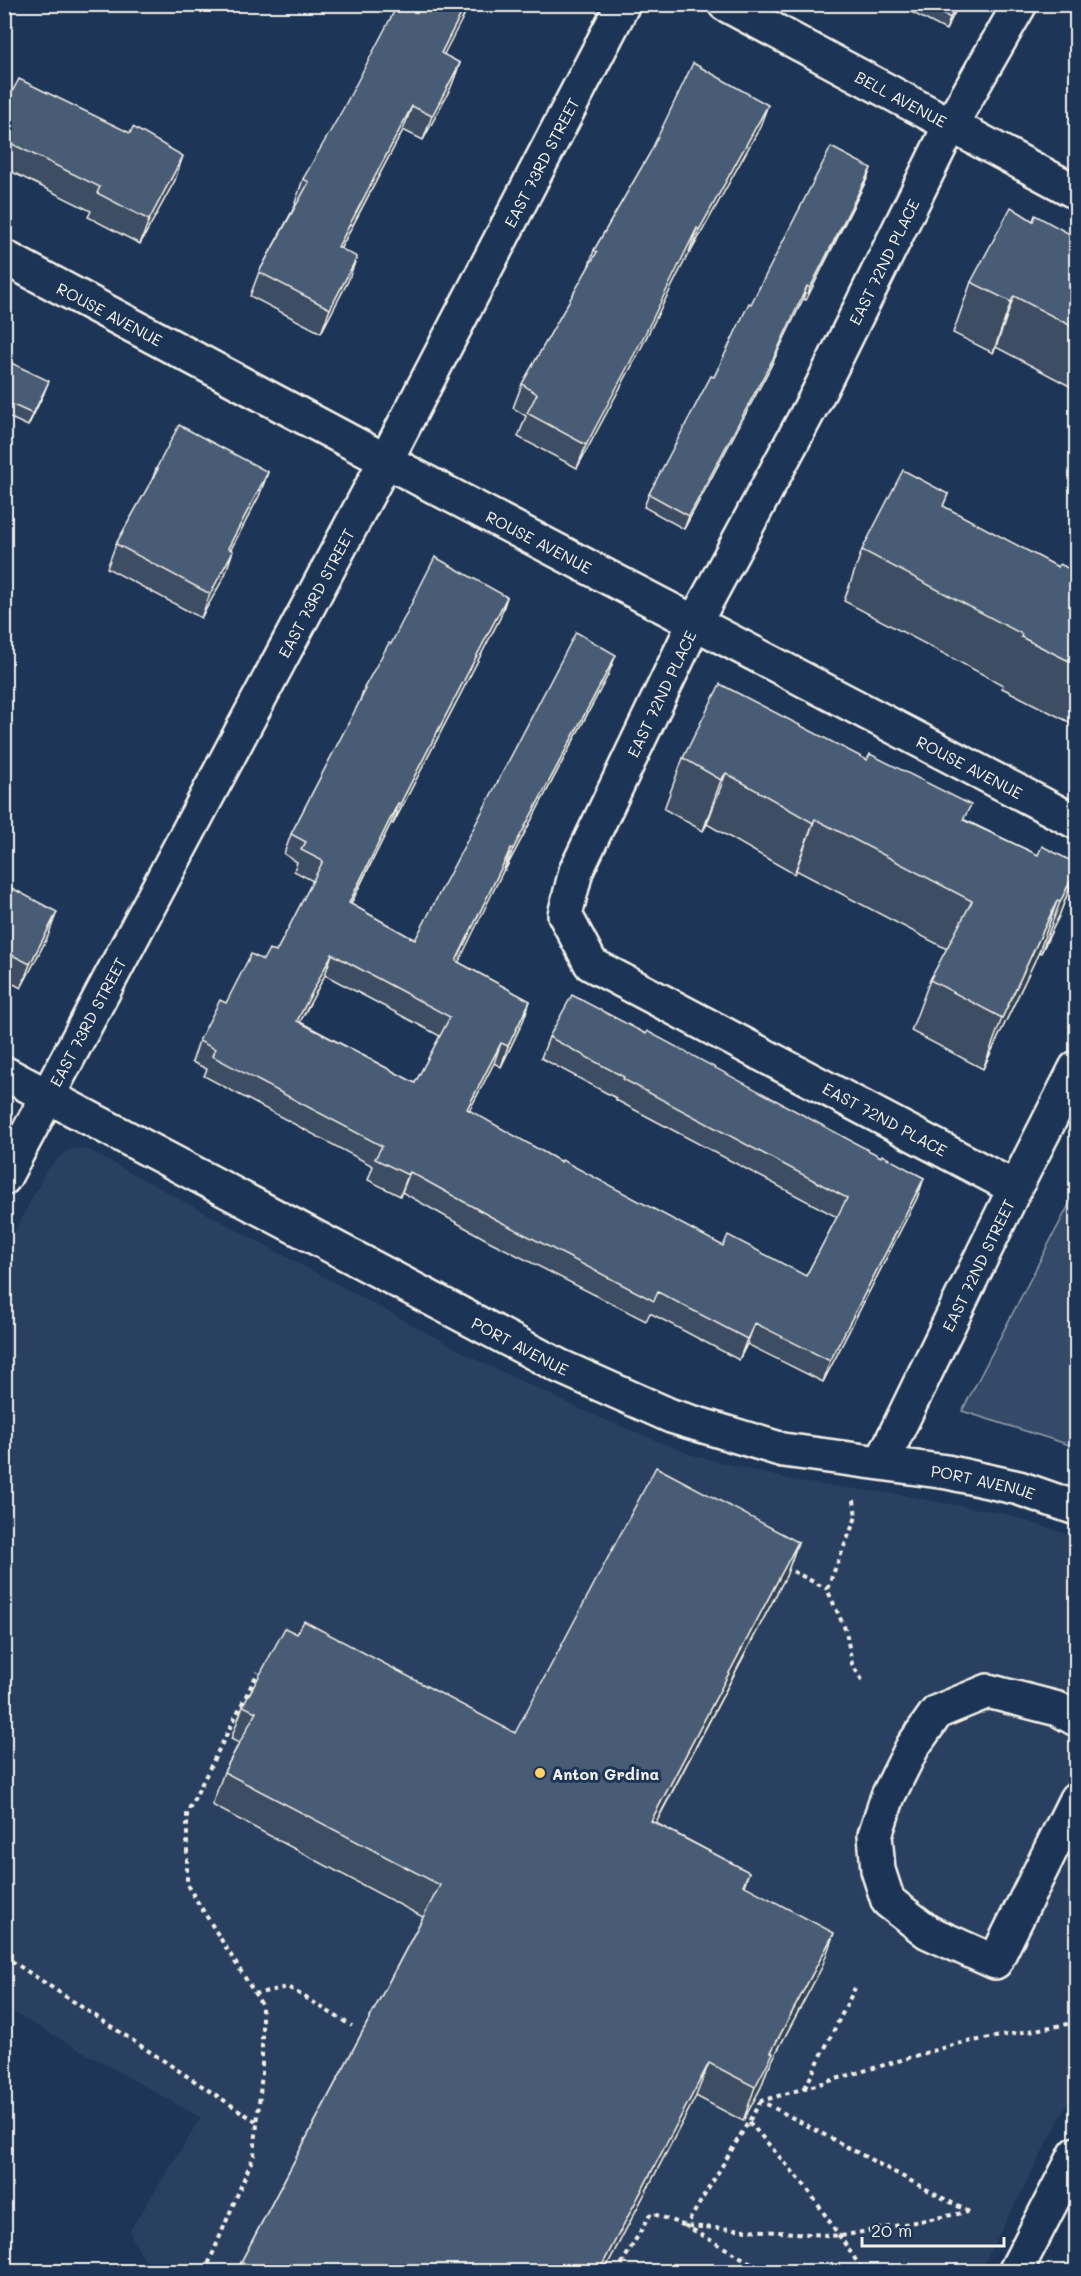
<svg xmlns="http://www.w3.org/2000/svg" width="1081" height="2276" viewBox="0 0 1081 2276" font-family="Mali,sans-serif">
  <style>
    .built { fill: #2a4060 }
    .green { fill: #354a67; stroke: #949ea8; stroke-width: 1.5 }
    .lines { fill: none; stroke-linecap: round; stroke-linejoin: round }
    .minor-casing { stroke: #f4f1e8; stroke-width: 38 }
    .path { stroke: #f4f1e8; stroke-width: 4; stroke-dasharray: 4.5 4.5; stroke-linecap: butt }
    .minor { stroke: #1d3557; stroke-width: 33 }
    .wall { fill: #3e4e64; stroke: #f4f1e8; stroke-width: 1.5; fill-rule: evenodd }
    .shaded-wall { fill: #324051; stroke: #f4f1e8; stroke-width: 1.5 }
    .building { fill: #485b74; stroke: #f4f1e8; stroke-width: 1.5; fill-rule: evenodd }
    .poi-dot { fill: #ffd166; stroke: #1d3557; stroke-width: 2 }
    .labels { text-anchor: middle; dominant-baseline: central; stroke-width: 6; stroke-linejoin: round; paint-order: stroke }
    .street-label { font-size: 16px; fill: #f4f1e8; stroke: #1d3557 }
    .poi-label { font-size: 16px; font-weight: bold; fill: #f4f1e8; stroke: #1d3557; text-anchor: start }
  </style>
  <rect width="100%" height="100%" fill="#1d3557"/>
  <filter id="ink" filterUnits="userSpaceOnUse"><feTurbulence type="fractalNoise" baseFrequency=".0167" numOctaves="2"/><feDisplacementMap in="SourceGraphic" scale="12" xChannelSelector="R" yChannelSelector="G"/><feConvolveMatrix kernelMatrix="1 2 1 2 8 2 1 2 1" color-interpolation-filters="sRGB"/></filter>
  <g filter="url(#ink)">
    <!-- built -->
    <path class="built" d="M 71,1149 L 87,1149 L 485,1364 L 591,1414 L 692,1455 L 800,1482 L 888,1493 L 1002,1513 L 1076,1537 L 1076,2088 L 980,2271 L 151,2271 L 129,2232 L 201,2118 L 5,2008 L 5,1250 L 46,1171 L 60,1156 Z"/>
    <!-- green -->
    <path class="green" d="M 1076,1191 L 1076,1447 L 962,1411 Z"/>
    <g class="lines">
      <defs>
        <g id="minor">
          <path id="s1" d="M 725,4 L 1076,192"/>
          <path id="s2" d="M 4,257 L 424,481 L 1076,822"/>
          <path id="s3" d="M 4,1073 L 559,1366 L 671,1416 L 783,1450 L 947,1472 L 1019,1488 L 1076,1508"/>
          <path id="s4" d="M 4,1178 L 386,460 L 623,4"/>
          <path id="s5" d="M 1015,1188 L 591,964 L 565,915 L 576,871 L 695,622 L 820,390 L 950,126 L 1020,4"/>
          <path id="s6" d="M 882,1462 L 1015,1188 L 1076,1068"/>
          <path d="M 1076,1719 L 1058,1709 L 988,1691 L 937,1712 L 913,1746 L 888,1796 L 875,1835 L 878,1870 L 888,1901 L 928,1932 L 995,1962 L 1076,1799"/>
          <path d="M 1015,2272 L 1076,2154"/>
        </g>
      </defs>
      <!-- minor casing -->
      <use href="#minor" class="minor-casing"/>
      <!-- path -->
      <g class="path">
        <path d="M 854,1500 L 856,1517 L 827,1589 L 846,1631 L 852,1664 L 862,1680"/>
        <path d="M 785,1567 L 827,1589"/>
        <path d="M 4,1956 L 257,2122"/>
        <path d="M 254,1994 L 288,1987 L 352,2026"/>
        <path d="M 805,2088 L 855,1988"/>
        <path d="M 761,2101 L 686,2226 L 767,2272"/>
        <path d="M 749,2122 L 806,2187 L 864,2272"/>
        <path d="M 969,2212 L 761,2101 L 956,2044 L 1068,2024"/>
        <path d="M 205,2272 L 254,2155 L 262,2073 L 262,2005 L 187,1885 L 187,1813 L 258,1672"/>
        <path d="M 617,2272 L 651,2213 L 686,2226 L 841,2236 L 968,2212"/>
      </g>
      <!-- minor -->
      <use href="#minor" class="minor"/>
    </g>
    <!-- wall -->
    <g class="wall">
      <path d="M 909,4 L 959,4 L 946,30 L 907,10 Z"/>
      <path d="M 444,55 L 460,63 L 451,87 L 423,140 L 403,130 L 341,248 L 348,281 L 321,333 L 250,296 L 259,272 L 296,204 L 295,203 L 303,179 Z"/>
      <path d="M 4,107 L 175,180 L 140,244 L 88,217 L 91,211 L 4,168 Z"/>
      <path d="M 759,129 L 690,253 L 689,252 L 636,358 L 577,468 L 518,437 L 526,416 L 513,408 L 522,384 L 588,268 L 594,250 L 650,153 Z"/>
      <path d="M 871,168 L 866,181 L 806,300 L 803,299 L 769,370 L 684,529 L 644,507 L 649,494 L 714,377 L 751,304 Z"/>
      <path d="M 1033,221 L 1077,238 L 1077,390 L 996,347 L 993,353 L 953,333 L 971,282 Z"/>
      <path d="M 5,360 L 44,393 L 28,426 L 4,415 Z"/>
      <path d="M 156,469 L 268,472 L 259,496 L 231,549 L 225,575 L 201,618 L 107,568 L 116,544 L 152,480 Z"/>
      <path d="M 948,494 L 943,506 L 1058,567 L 1077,573 L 1077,726 L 1002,688 L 1003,685 L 844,601 L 862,550 Z"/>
      <path d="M 507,597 L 500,618 L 393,824 L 391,823 L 351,904 L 415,940 L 608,675 L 505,870 L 504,869 L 458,962 L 530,1001 L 523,1021 L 501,1067 L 494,1063 L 469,1111 L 561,1162 L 723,1246 L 806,1276 L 837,1217 L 616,1100 L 616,1098 L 541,1058 L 549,1037 L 881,1157 L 924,1178 L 917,1198 L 823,1382 L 747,1344 L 739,1360 L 650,1313 L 646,1321 L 489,1241 L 402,1192 L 400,1196 L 368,1180 L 373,1166 L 204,1076 L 207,1069 L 192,1062 L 199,1041 L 226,1003 L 263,960 L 276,952 L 313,881 L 294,871 L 297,862 L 284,854 L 291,834 L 358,706 L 364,688 L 391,644 ZM 325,975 L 440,1036 L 415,1083 L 300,1022 Z"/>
      <path d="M 683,758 L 965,820 L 1038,855 L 1077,868 L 1059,916 L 1041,953 L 1039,952 L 983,1069 L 911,1031 L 930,980 L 947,949 L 796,870 L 794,874 L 707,824 L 703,831 L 664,809 Z"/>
      <path d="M 4,884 L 48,936 L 21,988 L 4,979 Z"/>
      <path d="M 798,1542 L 786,1576 L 656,1823 L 749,1872 L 744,1886 L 822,1967 L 767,2070 L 761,2087 L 743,2121 L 696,2096 L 604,2271 L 238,2271 L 241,2262 L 423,1917 L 212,1805 L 224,1772 L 239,1743 L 231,1739 L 243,1706 L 297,1634 L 515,1733 Z"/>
    </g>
    <!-- shaded-wall -->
    <g class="shaded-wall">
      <path d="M 466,4 L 470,4 L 432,77 L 441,53 Z"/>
      <path d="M 957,4 L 959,4 L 946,30 L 950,18 Z"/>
      <path d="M 460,63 L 451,87 L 423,140 L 432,116 Z"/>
      <path d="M 768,105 L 759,129 L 690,253 L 699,230 Z"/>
      <path d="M 412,106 L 403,130 L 329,270 L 338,247 Z"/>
      <path d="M 183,156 L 175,180 L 140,244 L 149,220 Z"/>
      <path d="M 871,168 L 866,181 L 806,300 L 810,288 Z"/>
      <path d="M 697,228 L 689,252 L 636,358 L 577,468 L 586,445 Z"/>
      <path d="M 357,257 L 348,281 L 321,333 L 330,309 Z"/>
      <path d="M 807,286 L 803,299 L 769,370 L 684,529 L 689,516 Z"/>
      <path d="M 1014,296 L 996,347 L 993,353 L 1011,302 Z"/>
      <path d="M 49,381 L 44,393 L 28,426 L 33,414 Z"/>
      <path d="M 268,472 L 259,496 L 219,572 L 228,548 Z"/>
      <path d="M 233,551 L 225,575 L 201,618 L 210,594 Z"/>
      <path d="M 507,597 L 500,618 L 393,824 L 400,804 Z"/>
      <path d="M 616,655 L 608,675 L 505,870 L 513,849 Z"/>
      <path d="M 11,713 L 7,725 L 4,730 L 4,726 Z"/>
      <path d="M 726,773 L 707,824 L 703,831 L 721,780 Z"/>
      <path d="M 398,803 L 391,823 L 341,923 L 349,903 Z"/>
      <path d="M 815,819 L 796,870 L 794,874 L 813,823 Z"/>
      <path d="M 511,848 L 504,869 L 449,982 L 456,961 Z"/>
      <path d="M 1077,868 L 1059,916 L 1041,953 L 1060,902 Z"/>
      <path d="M 1057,901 L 1039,952 L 983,1069 L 1002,1018 Z"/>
      <path d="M 57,912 L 48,936 L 21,988 L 30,964 Z"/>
      <path d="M 332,954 L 325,975 L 290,1041 L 297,1021 Z"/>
      <path d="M 530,1001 L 523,1021 L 501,1067 L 508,1046 Z"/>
      <path d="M 501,1043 L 494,1063 L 459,1130 L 467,1109 Z"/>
      <path d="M 410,1172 L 402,1192 L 400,1196 L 408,1175 Z"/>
      <path d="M 924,1178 L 917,1198 L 823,1382 L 830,1361 Z"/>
      <path d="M 755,1323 L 747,1344 L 739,1360 L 747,1339 Z"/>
      <path d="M 798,1542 L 786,1576 L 639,1854 L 651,1821 Z"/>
      <path d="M 834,1933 L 822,1967 L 767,2070 L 761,2087 L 743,2121 L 755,2087 L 771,2052 Z"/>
      <path d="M 709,2063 L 696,2096 L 604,2271 L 599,2271 Z"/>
    </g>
    <!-- building -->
    <g class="building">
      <path d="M 398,4 L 466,4 L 441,53 L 460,63 L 432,116 L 412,106 L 338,247 L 357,257 L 330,309 L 259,272 L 309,182 L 303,179 L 343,109 Z"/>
      <path d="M 925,4 L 957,4 L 950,18 Z"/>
      <path d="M 693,63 L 768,105 L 699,230 L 697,228 L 645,334 L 586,445 L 527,413 L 537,394 L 522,384 L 597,252 L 594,250 L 650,153 Z"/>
      <path d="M 19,79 L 130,133 L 133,127 L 183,156 L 149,220 L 97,193 L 100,187 L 4,140 L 4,107 Z"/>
      <path d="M 831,147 L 871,168 L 810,288 L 807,286 L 774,357 L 689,516 L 649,494 L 711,376 L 714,377 L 749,303 L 751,304 Z"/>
      <path d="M 1011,207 L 1033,221 L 1035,215 L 1077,238 L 1077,329 L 1014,296 L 1011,302 L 971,282 Z"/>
      <path d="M 5,360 L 49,381 L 33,414 L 4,401 Z"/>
      <path d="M 179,425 L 268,472 L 228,548 L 233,551 L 210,594 L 116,544 L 158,469 L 156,469 Z"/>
      <path d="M 903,470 L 948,494 L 943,506 L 1058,567 L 1060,564 L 1077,573 L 1077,665 L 1021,637 L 1022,634 L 862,550 Z"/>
      <path d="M 435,557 L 507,597 L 400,804 L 398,803 L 349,903 L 415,940 L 576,632 L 616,655 L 513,849 L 511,848 L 456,961 L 530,1001 L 508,1046 L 501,1043 L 467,1109 L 561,1162 L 562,1160 L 723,1246 L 728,1235 L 806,1276 L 847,1198 L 623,1079 L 624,1077 L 549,1037 L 572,995 L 646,1034 L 647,1031 L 881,1157 L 882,1155 L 924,1178 L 830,1361 L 755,1323 L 747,1339 L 658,1292 L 654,1301 L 497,1220 L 410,1172 L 408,1175 L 375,1159 L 382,1146 L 212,1056 L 215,1049 L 199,1041 L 220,1000 L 226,1003 L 251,954 L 263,960 L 269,949 L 276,952 L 323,861 L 301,850 L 306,842 L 291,834 L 366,689 L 364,688 L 389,643 L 391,644 ZM 332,954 L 450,1017 L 415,1083 L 297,1021 Z"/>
      <path d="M 720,684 L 867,760 L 870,754 L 971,805 L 963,820 L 1038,855 L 1042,846 L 1077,864 L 1077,867 L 1060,902 L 1057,901 L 1002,1018 L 930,980 L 972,901 L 815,819 L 813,823 L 726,773 L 721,780 L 683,758 Z"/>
      <path d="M 4,709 L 11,713 L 4,726 Z"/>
      <path d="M 4,884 L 57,912 L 30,964 L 4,951 Z"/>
      <path d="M 656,1467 L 798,1542 L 651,1821 L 749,1872 L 743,1885 L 834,1933 L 771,2052 L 773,2053 L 755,2087 L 709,2063 L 599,2271 L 260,2271 L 241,2262 L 440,1885 L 224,1772 L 256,1712 L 243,1706 L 285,1628 L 297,1634 L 304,1621 L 515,1733 Z"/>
    </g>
  </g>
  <!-- markers -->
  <circle class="poi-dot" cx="540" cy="1773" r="6"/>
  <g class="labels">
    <!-- street labels -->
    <g class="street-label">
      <text stroke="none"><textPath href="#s1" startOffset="200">BELL AVENUE</textPath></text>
      <text stroke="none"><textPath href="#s4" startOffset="1149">EAST 73RD STREET</textPath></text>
      <text stroke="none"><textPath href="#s5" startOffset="1263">EAST 72ND PLACE</textPath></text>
      <text stroke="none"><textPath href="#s2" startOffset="120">ROUSE AVENUE</textPath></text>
      <text stroke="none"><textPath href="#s2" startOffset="606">ROUSE AVENUE</textPath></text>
      <text stroke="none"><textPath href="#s4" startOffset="663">EAST 73RD STREET</textPath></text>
      <text stroke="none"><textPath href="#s5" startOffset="777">EAST 72ND PLACE</textPath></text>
      <text stroke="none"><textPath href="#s2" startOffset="1092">ROUSE AVENUE</textPath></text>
      <text stroke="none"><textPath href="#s4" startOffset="177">EAST 73RD STREET</textPath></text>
      <text transform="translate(885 1119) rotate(28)">EAST 72ND PLACE</text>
      <text stroke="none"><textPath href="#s6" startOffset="219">EAST 72ND STREET</textPath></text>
      <text stroke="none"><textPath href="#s3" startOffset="584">PORT AVENUE</textPath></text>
      <text stroke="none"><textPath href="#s3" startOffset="1070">PORT AVENUE</textPath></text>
    </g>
    <!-- poi labels -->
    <g class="poi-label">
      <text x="552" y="1773">Anton Grdina</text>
    </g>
  </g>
  <!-- margin -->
  <rect width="1081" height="2276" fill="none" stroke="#1d3557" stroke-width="24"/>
  <rect x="12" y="12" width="1057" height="2252" fill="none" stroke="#f4f1e8" stroke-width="2" filter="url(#ink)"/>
  <!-- scale -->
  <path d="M862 2237v9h142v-9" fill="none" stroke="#f4f1e8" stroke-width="3"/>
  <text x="871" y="2237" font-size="18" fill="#f4f1e8" stroke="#1d3557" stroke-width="4.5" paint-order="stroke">20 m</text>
</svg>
